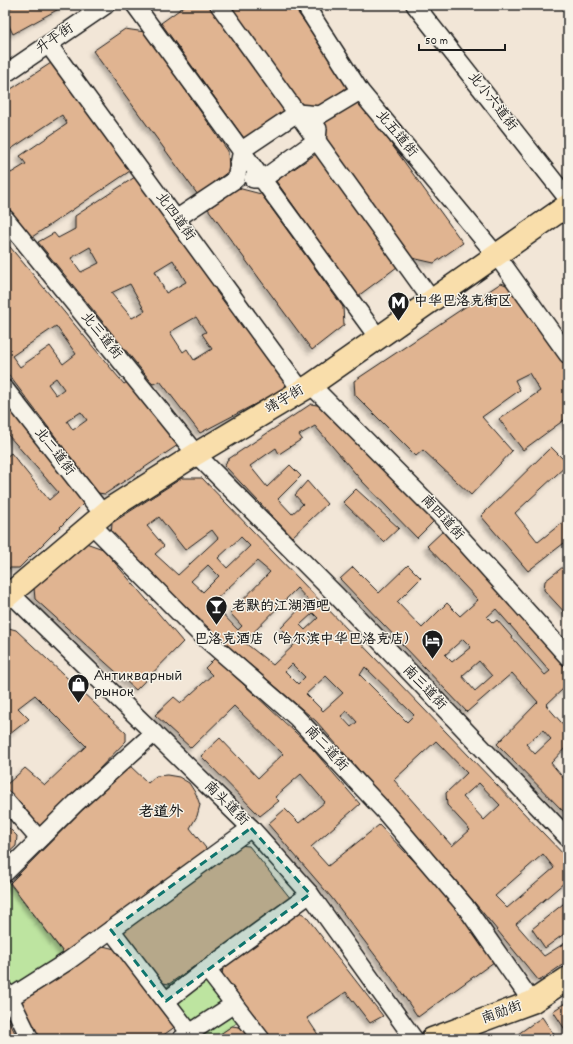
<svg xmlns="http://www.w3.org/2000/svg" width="573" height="1044" viewBox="0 0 573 1044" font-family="Dekko,'LXGW WenKai TC',sans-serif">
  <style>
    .green { fill: #bde4a0; stroke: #6c805e }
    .building { fill: #e0b491; stroke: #1c1c1c; fill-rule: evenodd; filter: url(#shadow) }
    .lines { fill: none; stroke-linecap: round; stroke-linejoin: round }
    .minor-casing { stroke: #1c1c1c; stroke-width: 20 }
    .major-casing { stroke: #1c1c1c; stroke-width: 25 }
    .minor { stroke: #f7f3e8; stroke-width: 17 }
    .major { stroke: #f9deab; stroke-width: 22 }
    .marked { fill: #0f766e; fill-opacity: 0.2; stroke: #0f766e; stroke-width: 3; stroke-dasharray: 8 5; stroke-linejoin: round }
    .labels { text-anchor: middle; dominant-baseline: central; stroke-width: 3; stroke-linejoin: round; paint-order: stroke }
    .street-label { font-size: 14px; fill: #1c1c1c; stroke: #f7f3e8 }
    .poi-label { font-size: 14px; font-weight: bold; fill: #1c1c1c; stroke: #f7f3e8; text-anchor: start }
    .neighbourhood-label { font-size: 15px; font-weight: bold; fill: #1c1c1c; stroke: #f7f3e8 }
  </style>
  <defs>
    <filter id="shadow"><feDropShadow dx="-3.5" dy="3.5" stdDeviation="2" flood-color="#0004"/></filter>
  </defs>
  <rect width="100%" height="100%" fill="#f2e6d7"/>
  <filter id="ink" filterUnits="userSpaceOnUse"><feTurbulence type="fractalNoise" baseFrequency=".025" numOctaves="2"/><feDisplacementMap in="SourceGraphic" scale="8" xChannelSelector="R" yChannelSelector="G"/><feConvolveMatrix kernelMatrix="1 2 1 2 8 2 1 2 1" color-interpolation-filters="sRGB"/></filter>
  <g filter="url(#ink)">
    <!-- green -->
    <g class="green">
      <path d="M 5,878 L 66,956 L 5,1013 Z"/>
      <path d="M 207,957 L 250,1014 L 213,1039 L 186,1039 L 153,997 Z"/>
    </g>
    <!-- building -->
    <g class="building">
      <path d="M 16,5 L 66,5 L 13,34 L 5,18 L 5,11 Z"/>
      <path d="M 186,5 L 209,5 L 287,112 L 246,141 L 161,23 Z"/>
      <path d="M 229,5 L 292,5 L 351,84 L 320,108 L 301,104 Z"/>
      <path d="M 125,29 L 145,32 L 228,151 L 229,171 L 198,195 L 93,51 Z"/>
      <path d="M 51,63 L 61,67 L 133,169 L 32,237 L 5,204 L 5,166 L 11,173 L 26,164 L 20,156 L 67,124 L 62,115 L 5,153 L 5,93 Z"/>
      <path d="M 358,98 L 463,243 L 434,263 L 412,258 L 325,139 L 325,120 Z"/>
      <path d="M 316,154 L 397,267 L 358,296 L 276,181 Z"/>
      <path d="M 138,175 L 221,287 L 216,291 L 243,328 L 249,324 L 285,377 L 286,388 L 200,433 L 160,381 L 153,384 L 38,242 L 54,233 L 58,238 L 75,229 L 75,216 ZM 90,247 L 99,263 L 81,272 L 71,258 ZM 173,260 L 186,282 L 166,293 L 155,271 ZM 130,284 L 145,311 L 132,318 L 111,293 ZM 196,317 L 206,332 L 202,334 L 212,349 L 194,360 L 187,349 L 183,352 L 170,332 Z"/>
      <path d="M 238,188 L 261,194 L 343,307 L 344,325 L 312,350 L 208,209 Z"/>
      <path d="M 5,241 L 124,384 L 129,381 L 178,445 L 105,494 L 98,493 L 5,370 ZM 56,326 L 76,354 L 63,364 L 50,346 L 20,367 L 12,356 ZM 56,378 L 64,389 L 56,395 L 48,384 ZM 81,412 L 87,420 L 73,430 L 67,421 Z"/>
      <path d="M 501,283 L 514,288 L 568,366 L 568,425 L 564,420 L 523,450 L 499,419 L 540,391 L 529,373 L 515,380 L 520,390 L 482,417 L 512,451 L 471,495 L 423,450 L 416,456 L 355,395 L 354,381 Z"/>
      <path d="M 5,401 L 78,494 L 83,504 L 19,568 L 5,568 L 5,458 L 11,453 L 49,500 L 58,492 L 8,435 L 5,437 Z"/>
      <path d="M 311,404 L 323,406 L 376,463 L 434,521 L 417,538 L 361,480 L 315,426 L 299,435 L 302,439 L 279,454 L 276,448 L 250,466 L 267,487 L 290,465 L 301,476 L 278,499 L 292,514 L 303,504 L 295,495 L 307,481 L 327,504 L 292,537 L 225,466 L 227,460 Z"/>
      <path d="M 551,447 L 568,464 L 515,513 L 538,542 L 568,518 L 568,540 L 528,571 L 481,516 Z"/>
      <path d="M 182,478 L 202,478 L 568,859 L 568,885 L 565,882 L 516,924 L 544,956 L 568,941 L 568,961 L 539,981 L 470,897 L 316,721 L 228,646 L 111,536 L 112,523 ZM 159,517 L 185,550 L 212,530 L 218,538 L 178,575 L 155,554 L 164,546 L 147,526 ZM 241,537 L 250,546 L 227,568 L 218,558 ZM 257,561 L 270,572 L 230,613 L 242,626 L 238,630 L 212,603 ZM 208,565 L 219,576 L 203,592 L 191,581 ZM 297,588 L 308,600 L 281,628 L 296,643 L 273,665 L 244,642 ZM 313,613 L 318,618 L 305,630 L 300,625 ZM 292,664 L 305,677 L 298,684 L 285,671 ZM 365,667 L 414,715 L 407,722 L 360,675 ZM 326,676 L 343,693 L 323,711 L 306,694 ZM 347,711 L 357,722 L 351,727 L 341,716 ZM 436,741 L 467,773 L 446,793 L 447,805 L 470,830 L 452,846 L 394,780 ZM 479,783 L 500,805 L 484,820 L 463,797 ZM 543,854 L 554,868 L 507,908 L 495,896 Z"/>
      <path d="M 356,489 L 399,528 L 384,542 L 343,502 Z"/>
      <path d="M 444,530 L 568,664 L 568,692 L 564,688 L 546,705 L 568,730 L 568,745 L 551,763 L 565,780 L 568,777 L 568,816 L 497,744 L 538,702 L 512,673 L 467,712 L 340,579 L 353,567 L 379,593 L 408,565 L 421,578 L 397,602 L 422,628 L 447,603 L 460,616 L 478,600 L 427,546 ZM 496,609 L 550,671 L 545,675 L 497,620 L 493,623 L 487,617 ZM 463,639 L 471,647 L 452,662 L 445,655 ZM 479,661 L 492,676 L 475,691 L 462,676 ZM 543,730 L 551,739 L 535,754 L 526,744 Z"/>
      <path d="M 86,543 L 103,549 L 183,642 L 136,690 L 35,599 L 34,588 Z"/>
      <path d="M 568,563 L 568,616 L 544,590 L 545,581 Z"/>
      <path d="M 5,627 L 16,630 L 126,733 L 126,741 L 43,827 L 35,826 L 5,796 L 5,786 L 25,768 L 45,785 L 86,746 L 35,695 L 18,708 L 29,719 L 5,738 Z"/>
      <path d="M 215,658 L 308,744 L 360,804 L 311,847 L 328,866 L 379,825 L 442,890 L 498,959 L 418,1017 L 387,971 L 331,897 L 268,824 L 285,809 L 299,823 L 325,802 L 301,774 L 275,797 L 279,801 L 260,816 L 201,756 L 220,738 L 258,778 L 283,754 L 234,706 L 191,748 L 155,715 L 174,697 L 181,703 L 212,675 L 205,668 Z"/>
      <path d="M 128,764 L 148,783 L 156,776 L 167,775 L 179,777 L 189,783 L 196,794 L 200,805 L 197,816 L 190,828 L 209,852 L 66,956 L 10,883 Z"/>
      <path d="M 5,824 L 17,836 L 16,846 L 5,856 Z"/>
      <path d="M 237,845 L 249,846 L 291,899 L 169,984 L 158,982 L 124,937 L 125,928 Z"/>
      <path d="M 568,900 L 568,931 L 545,948 L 532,929 Z"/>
      <path d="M 297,911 L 305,915 L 383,1016 L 370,1023 L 346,992 L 307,1018 L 321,1039 L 267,1039 L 222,976 L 223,966 Z"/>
      <path d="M 103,946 L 115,949 L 176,1026 L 158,1039 L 37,1039 L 17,1001 Z"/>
      <path d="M 568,1001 L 568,1034 L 553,1011 Z"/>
      <path d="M 5,1013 L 18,1039 L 5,1039 Z"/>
      <path d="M 542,1017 L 557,1039 L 511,1039 Z"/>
      <path d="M 232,1026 L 246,1028 L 254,1039 L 213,1039 Z"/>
    </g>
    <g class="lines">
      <defs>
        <g id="minor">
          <path d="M 135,5 L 379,339"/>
          <path d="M 219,5 L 433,302"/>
          <path d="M 305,5 L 360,91 L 497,256 L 568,355"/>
          <path d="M 415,5 L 568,199"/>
          <path d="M 48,44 L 301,390"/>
          <path d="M 5,74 L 106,5"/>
          <path d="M 253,179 L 263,179 L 317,140 L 318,129"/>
          <path d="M 5,218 L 196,454 L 337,596 L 568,838"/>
          <path d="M 176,219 L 236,179 L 242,150 L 297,113 L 320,115 L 360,91"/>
          <path d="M 311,385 L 444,519 L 568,657"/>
          <path d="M 5,389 L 103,514"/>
          <path d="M 91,524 L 198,632 L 296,717 L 385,812 L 465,906 L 532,1002"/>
          <path d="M 5,588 L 251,828 L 310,894 L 414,1039"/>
          <path d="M 5,800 L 39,839"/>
          <path d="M 5,873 L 76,803 L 154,733"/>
          <path d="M 111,930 L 190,1033 L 181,1039"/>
          <path d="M 207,969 L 310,894"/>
          <path d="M 5,991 L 10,998 L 30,1039"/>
          <path d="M 5,1001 L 68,961 L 251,828"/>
          <path d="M 166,1001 L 207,969 L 234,1004 L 190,1033"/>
          <path d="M 234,1004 L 261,1039"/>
        </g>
        <g id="major">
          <path d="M 5,598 L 111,508 L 196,454 L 311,385 L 568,205"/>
          <path d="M 432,1039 L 532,1002 L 568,978"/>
        </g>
      </defs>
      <!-- minor casing -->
      <use href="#minor" class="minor-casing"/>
      <!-- major casing -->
      <use href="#major" class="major-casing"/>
      <!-- minor -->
      <use href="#minor" class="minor"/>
      <!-- major -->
      <use href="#major" class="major"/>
    </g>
  </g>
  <!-- marked area -->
  <path class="marked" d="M 251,828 L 310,894 L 166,1001 L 111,930 Z"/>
  <!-- icons -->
  <defs>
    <symbol id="metro-pin" viewBox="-11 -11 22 30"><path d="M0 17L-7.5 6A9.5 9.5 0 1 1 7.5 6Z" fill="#1c1c1c" stroke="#f7f3e8"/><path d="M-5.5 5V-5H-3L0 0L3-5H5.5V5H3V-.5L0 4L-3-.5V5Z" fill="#fff"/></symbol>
    <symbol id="bar-pin" viewBox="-11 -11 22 30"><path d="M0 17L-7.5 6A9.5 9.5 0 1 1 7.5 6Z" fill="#1c1c1c" stroke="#f7f3e8"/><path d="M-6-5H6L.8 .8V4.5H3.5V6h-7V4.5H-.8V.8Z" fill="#fff"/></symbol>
    <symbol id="hotel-pin" viewBox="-11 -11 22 30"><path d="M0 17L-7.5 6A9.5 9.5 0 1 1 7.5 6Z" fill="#1c1c1c" stroke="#f7f3e8"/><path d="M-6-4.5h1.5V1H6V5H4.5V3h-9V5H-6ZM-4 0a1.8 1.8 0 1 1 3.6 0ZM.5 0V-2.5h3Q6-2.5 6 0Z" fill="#fff"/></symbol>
    <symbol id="shop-pin" viewBox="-11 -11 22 30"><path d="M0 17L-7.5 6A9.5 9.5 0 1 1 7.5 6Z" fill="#1c1c1c" stroke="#f7f3e8"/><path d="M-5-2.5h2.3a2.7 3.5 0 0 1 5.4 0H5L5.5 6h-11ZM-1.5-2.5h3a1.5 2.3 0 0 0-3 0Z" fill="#fff"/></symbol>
  </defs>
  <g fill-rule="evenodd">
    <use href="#metro-pin" x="386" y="290" width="25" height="34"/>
    <use href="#bar-pin" x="204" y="594" width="25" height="34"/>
    <use href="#hotel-pin" x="420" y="628" width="25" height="34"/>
    <use href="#shop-pin" x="66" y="672" width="25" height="34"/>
  </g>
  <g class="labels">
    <!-- street labels -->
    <g class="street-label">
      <text transform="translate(55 39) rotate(-34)">升平街</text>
      <text transform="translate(492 102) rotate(52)">北小六道街</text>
      <text transform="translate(396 134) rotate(50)">北五道街</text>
      <text transform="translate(175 217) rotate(54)">北四道街</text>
      <text transform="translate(101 336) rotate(51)">北三道街</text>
      <text transform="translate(285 400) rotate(-31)">靖宇街</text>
      <text transform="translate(54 452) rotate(52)">北二道街</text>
      <text transform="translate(442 518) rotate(47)">南四道街</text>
      <text transform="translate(424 688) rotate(46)">南三道街</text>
      <text transform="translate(326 749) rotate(47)">南二道街</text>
      <text transform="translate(226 804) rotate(45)">南头道街</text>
      <text transform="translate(502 1013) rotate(-20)">南勋街</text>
    </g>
    <!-- poi labels -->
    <g class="poi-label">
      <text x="414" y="302">中华巴洛克街区</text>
      <text x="232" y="607">老默的江湖酒吧</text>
      <text x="418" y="640" text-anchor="end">巴洛克酒店（哈尔滨中华巴洛克店）</text>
      <text x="94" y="677">Антикварный<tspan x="94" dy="16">рынок</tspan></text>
    </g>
    <!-- neighbourhood labels -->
    <g class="neighbourhood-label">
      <text x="161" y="813">老道外</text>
    </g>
  </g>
  <!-- margin -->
  <rect width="573" height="1044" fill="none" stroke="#f7f3e8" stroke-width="20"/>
  <rect x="10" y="10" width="553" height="1024" fill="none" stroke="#1c1c1c" stroke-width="1.5" filter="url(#ink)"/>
  <!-- scale -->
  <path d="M419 44v6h86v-6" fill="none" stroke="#1c1c1c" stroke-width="2"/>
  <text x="425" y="44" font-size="12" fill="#1c1c1c" stroke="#f7f3e8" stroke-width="3" paint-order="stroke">50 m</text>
</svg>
